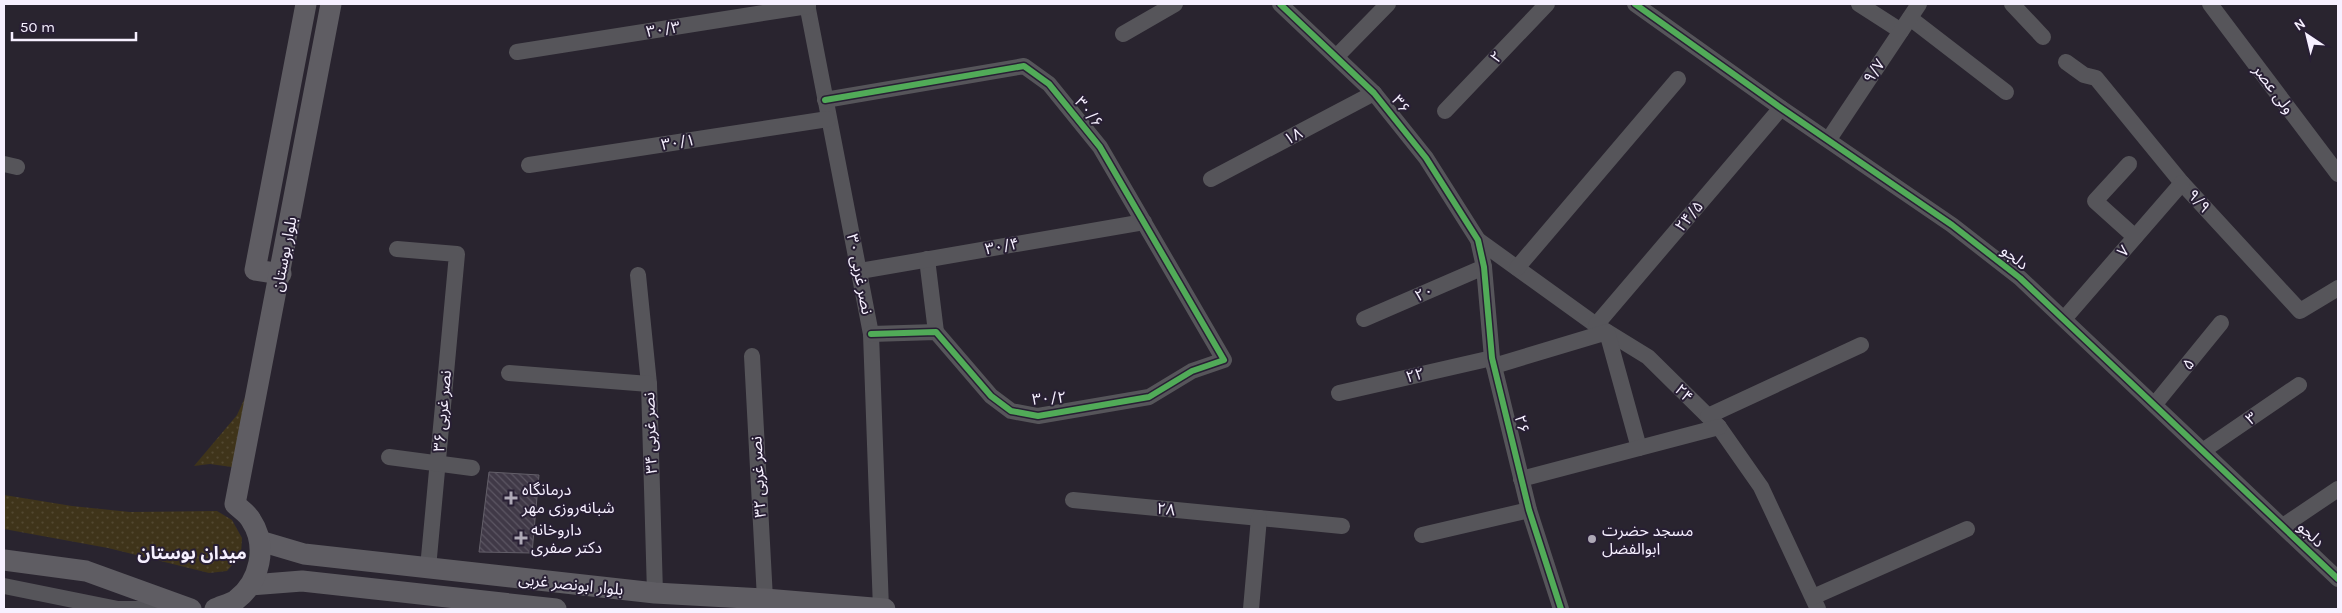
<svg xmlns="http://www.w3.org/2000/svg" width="2342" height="613" viewBox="0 0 2342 613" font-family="Karla,'Noto Sans Arabic',sans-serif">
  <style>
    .grass { fill: url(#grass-dots) }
    .building { fill: url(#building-back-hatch); stroke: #635f69 }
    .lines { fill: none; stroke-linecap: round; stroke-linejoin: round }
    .minor { stroke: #56555a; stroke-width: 16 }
    .major { stroke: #5f5d63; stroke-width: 21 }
    .cycleway-casing { stroke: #281f34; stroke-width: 9 }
    .cycleway { stroke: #51ab58; stroke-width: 6 }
    .poi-dot { fill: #aea9b6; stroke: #281f34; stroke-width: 2 }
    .labels { text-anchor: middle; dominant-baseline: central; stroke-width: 4; stroke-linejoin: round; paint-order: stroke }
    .street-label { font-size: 16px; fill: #f6f0ff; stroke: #281f34 }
    .poi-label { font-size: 16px; fill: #f6f0ff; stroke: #281f34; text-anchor: start }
    .neighbourhood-label { font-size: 18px; font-weight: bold; fill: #f6f0ff; stroke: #281f34 }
  </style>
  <defs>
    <pattern id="grass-dots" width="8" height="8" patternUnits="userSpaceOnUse" patternTransform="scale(1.25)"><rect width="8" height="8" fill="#3f341a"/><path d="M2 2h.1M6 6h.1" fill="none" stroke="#524831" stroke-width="1.8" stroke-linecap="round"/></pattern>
    <pattern id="building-back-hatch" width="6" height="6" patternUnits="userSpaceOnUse" patternTransform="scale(1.25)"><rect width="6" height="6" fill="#403947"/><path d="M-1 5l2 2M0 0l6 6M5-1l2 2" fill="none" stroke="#5c5663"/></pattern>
  </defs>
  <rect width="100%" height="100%" fill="#29242f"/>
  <!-- grass -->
  <g class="grass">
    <path d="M 249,389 L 239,468 L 210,464 L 194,466 L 237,415 Z"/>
    <path d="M 4,495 L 72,506 L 130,512 L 217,511 L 232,520 L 242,538 L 241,554 L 227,571 L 209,573 L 108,548 L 4,529 Z"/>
  </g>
  <!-- building -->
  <path class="building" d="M 489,472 L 539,475 L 532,553 L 479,552 Z"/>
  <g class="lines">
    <!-- minor -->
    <g class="minor">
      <path d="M 807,4 L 871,334 L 881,609"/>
      <path d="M 1280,4 L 1374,93 L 1426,158 L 1478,240 L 1484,267 L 1492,358 L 1529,510 L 1561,609"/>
      <path d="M 1635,4 L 1781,108 L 1952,225 L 2020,278 L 2338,579"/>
      <path d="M 1859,4 L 1901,31"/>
      <path d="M 2012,4 L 2043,37"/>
      <path d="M 2210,4 L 2338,174"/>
      <path d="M 1910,18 L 2006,92"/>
      <path d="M 1123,34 L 1175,4"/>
      <path d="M 517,52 L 808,6"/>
      <path d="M 1337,56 L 1388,4"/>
      <path d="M 2066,62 L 2084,75 L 2096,78 L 2182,183 L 2300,311 L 2338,288"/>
      <path d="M 825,100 L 1024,66 L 1049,84 L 1100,147 L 1224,360 L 1192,371 L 1149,397 L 1038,416 L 1011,411 L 991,396 L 936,332 L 871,334"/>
      <path d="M 1445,111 L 1547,4"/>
      <path d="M 1829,139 L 1919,4"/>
      <path d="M 4,164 L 17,167"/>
      <path d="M 2129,164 L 2095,201 L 2135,237"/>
      <path d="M 529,165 L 828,119"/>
      <path d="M 1211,179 L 1374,93"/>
      <path d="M 1478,240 L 1596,325 L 1648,357 L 1719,427 L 1761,487 L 1818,609"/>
      <path d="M 397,249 L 457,254 L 428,568"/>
      <path d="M 927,259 L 936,332"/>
      <path d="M 1517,268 L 1678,79"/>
      <path d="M 860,271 L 1144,222"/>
      <path d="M 638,275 L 649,384 L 655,593"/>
      <path d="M 1364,319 L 1484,267"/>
      <path d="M 2064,319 L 2182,183"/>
      <path d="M 1596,325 L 1781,108"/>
      <path d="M 752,356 L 765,599"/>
      <path d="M 1494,366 L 1607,332 L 1639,448"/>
      <path d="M 509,373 L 649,384"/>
      <path d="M 1339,393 L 1492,358"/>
      <path d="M 2155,404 L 2221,323"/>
      <path d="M 1708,416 L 1861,345"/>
      <path d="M 2204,450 L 2299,385"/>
      <path d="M 389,457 L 472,468"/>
      <path d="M 1521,479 L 1719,427"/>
      <path d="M 1073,500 L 1342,526"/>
      <path d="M 2283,526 L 2338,489"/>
      <path d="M 1422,535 L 1529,510"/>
      <path d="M 4,586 L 118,609 L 170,609"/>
      <path d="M 1813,597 L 1967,529"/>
      <path d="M 1251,609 L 1259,518"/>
    </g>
    <!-- major -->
    <g class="major">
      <path d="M 281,274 L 255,270 L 306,4"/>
      <path d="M 260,541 L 304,554 L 655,593 L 765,599 L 885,609"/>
      <path d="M 4,560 L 86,571 L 191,609"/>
      <path d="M 251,585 L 302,581 L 556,609"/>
      <path d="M 215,609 C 221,606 230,604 236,600 C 260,582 268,546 251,520 C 248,514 240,509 235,504 L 331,4"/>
    </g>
    <defs>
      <g id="cycleway">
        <path d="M 1280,4 L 1374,93 L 1426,158 L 1478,240 L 1484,267 L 1492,358 L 1529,510 L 1561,609"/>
        <path d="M 1635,4 L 1781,108 L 1952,225 L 2020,278 L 2338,579"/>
        <path d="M 825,100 L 1024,66 L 1049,84 L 1100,147 L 1224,360 L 1192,371 L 1149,397 L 1038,416 L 1011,411 L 991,396 L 936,332 L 871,334"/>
      </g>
    </defs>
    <!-- cycleway casing -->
    <use href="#cycleway" class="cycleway-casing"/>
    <!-- cycleway -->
    <use href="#cycleway" class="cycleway"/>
  </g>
  <!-- markers -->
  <g class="poi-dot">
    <path d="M508.5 490.5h5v5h5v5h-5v5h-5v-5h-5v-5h5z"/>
    <path d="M518.5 530.5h5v5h5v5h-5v5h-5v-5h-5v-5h5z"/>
    <circle cx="1592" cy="539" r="5"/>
  </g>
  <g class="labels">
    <!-- street labels -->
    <g class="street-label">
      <text transform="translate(663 29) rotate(-9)">۳۰/۳</text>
      <text transform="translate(1496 57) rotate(-47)">۲</text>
      <text transform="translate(1874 71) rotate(-56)">۹/۷</text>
      <text transform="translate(2274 89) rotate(53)">ولی عصر</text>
      <text transform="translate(1401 104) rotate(52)">۳۶</text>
      <text transform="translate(1089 112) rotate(51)">۳۰/۶</text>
      <text transform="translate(1293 136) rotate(-28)">۱۸</text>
      <text transform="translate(678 142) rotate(-9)">۳۰/۱</text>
      <text transform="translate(2199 201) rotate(47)">۹/۹</text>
      <text transform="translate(1689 216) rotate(-50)">۲۴/۵</text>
      <text transform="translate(1002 246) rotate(-10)">۳۰/۴</text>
      <text transform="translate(2123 251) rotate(-49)">۷</text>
      <text transform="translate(284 254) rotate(-79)">بلوار بوستان</text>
      <text transform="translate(2015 257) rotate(39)">دلجو</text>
      <text transform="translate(860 274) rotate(79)">نصر غربی ۳۰</text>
      <text transform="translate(1424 293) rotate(-24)">۲۰</text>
      <text transform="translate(2188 364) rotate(-51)">۵</text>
      <text transform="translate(1415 375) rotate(-13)">۲۲</text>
      <text transform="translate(1684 393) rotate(45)">۲۴</text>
      <text transform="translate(1049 398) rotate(-4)">۳۰/۲</text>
      <text transform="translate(442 411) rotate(-85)">نصر غربی ۳۶</text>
      <text transform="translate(2251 418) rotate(-35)">۳</text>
      <text transform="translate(1522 424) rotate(76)">۲۶</text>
      <text transform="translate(650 433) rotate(-92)">نصر غربی ۳۴</text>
      <text transform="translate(758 477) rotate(-93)">نصر غربی ۳۲</text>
      <text transform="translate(1166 509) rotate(6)">۲۸</text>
      <text transform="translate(2311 534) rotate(43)">دلجو</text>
      <text transform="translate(571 584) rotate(6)">بلوار ابونصر غربی</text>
    </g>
    <!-- poi labels -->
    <g class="poi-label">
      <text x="522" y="489">درمانگاه<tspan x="522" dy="18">شبانه‌روزی مهر</tspan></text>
      <text x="531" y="529">داروخانه<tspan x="531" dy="18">دکتر صفری</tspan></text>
      <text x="1602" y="530">مسجد حضرت<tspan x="1602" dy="18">ابوالفضل</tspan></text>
    </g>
    <!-- neighbourhood labels -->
    <g class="neighbourhood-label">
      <text x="192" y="553">میدان بوستان</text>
    </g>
  </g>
  <!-- border -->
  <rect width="2342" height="613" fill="none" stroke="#f6f0ff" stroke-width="10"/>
  <!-- north arrow -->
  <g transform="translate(2307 35) rotate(325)" stroke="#281f34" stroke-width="4" paint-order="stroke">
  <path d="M0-4L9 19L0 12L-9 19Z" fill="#f6f0ff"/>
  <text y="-8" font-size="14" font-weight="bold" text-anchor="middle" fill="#f6f0ff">N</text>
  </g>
  <!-- scale -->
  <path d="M12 32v8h124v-8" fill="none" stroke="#f6f0ff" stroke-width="2.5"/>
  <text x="20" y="32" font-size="15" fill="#f6f0ff" stroke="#281f34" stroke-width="4" paint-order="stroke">50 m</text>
</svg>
